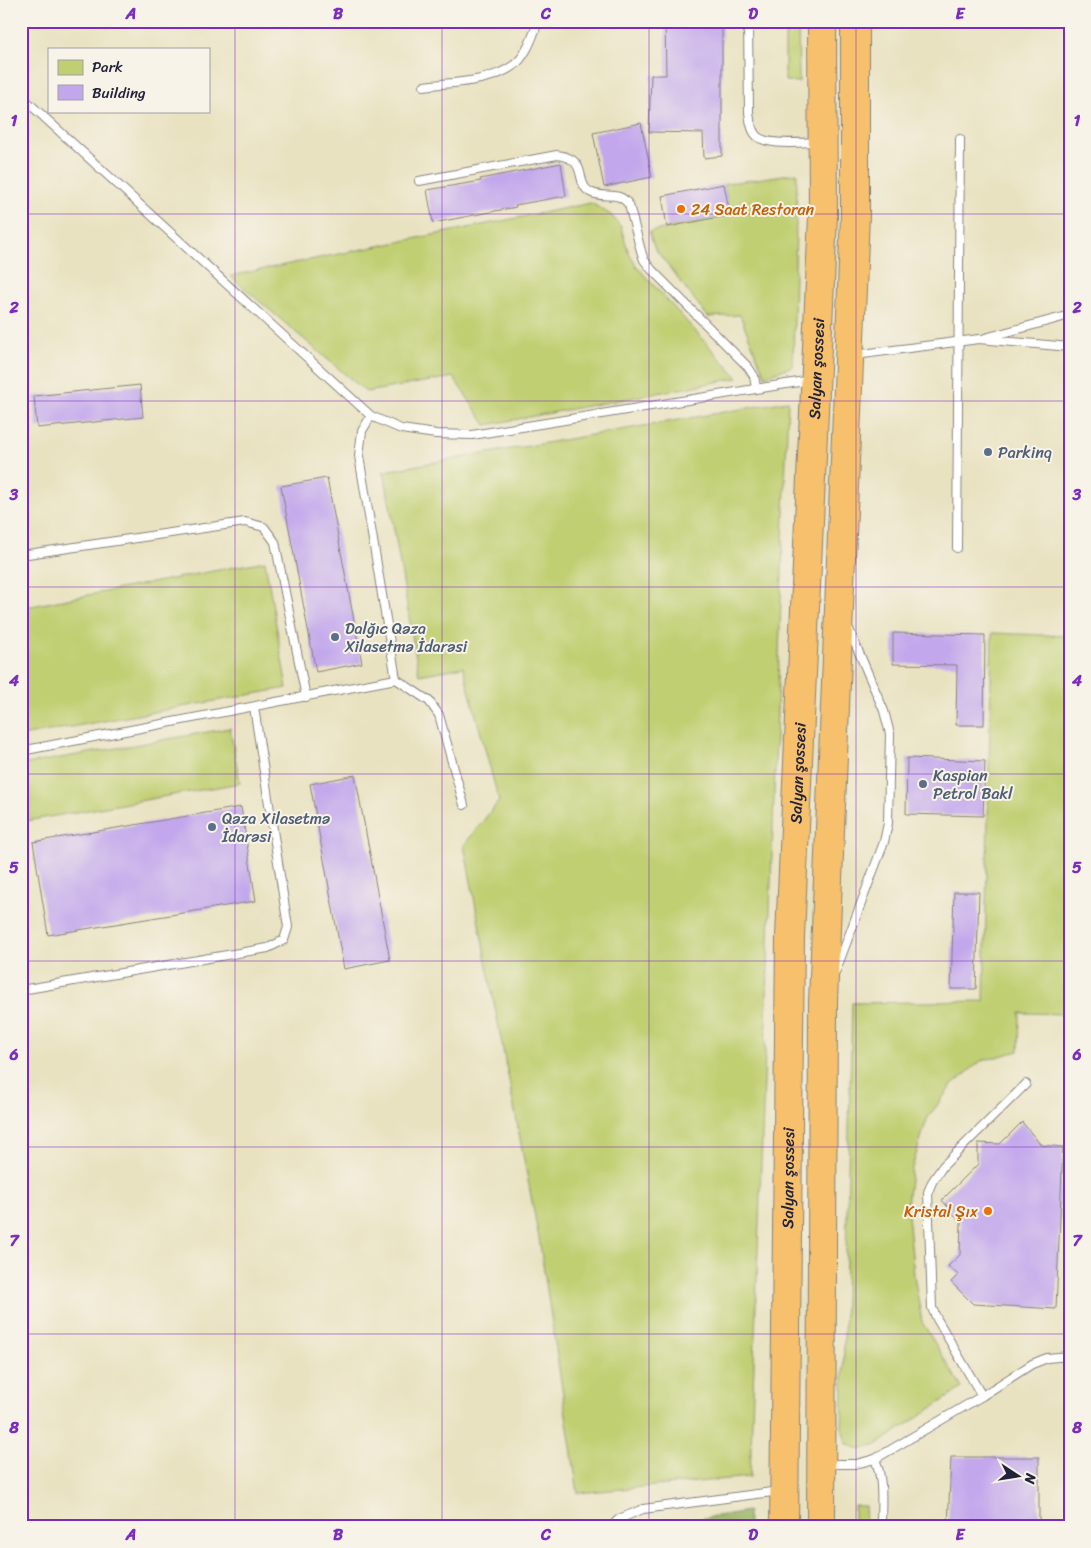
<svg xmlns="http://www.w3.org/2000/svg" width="1091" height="1548" viewBox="0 0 1091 1548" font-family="Sriracha,sans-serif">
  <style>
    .green { fill: #c0cf71; stroke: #717856 }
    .forest { fill: #98b263; stroke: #5d6a4f }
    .building { fill: #c2a7ec }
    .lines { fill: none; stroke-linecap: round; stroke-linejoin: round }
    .lane-casing { stroke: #86827e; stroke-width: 10 }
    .highway-casing { stroke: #86827e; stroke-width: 30 }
    .lane { stroke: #fff; stroke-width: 8 }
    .highway { stroke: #f7c06c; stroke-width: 28 }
    .grid { fill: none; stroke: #7b2cbf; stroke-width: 1; stroke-opacity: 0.55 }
    .food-dot { fill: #e8710a; stroke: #f7f3e8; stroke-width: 2 }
    .service-dot { fill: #5c6f8a; stroke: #f7f3e8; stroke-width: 2 }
    .labels { text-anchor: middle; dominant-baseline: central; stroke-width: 4; stroke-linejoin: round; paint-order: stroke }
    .food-label { font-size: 16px; fill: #c56008; stroke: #f7f3e8; text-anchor: start }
    .street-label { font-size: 16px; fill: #22223b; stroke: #f7f3e8 }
    .service-label { font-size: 16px; fill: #4e5e75; stroke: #f7f3e8; text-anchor: start }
    .neatline { fill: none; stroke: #7b2cbf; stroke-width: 2 }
    .grid-label { font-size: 16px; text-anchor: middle; font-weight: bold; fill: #7b2cbf }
  </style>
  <rect width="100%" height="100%" fill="#f7f3e8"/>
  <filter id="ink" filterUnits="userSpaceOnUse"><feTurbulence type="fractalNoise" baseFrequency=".02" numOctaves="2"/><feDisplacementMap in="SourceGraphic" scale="10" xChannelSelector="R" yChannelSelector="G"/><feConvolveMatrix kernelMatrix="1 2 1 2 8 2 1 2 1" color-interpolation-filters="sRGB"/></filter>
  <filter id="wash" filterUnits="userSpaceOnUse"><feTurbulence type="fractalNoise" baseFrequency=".0096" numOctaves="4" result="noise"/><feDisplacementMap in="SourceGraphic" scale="20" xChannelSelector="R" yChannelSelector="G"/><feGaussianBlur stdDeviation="1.12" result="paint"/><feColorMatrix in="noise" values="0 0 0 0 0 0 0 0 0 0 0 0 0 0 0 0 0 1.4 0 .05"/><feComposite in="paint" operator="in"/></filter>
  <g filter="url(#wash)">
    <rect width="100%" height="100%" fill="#e9e2c1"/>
    <!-- green -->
    <g class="green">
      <path d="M 785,21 L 798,21 L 799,82 L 785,81 Z"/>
      <path d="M 797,173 L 793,366 L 765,376 L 740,315 L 708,317 L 655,249 L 649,232 L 730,215 L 724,184 Z"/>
      <path d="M 591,203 L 611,215 L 621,227 L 629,254 L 637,267 L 738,378 L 486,425 L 453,377 L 366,392 L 230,276 Z"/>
      <path d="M 788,401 L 750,1477 L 578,1493 L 539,1238 L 464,845 L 499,801 L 463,667 L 419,675 L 384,471 Z"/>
      <path d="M 265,561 L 287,688 L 21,736 L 21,608 Z"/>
      <path d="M 992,633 L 1070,636 L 1070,1014 L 1020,1013 L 1019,1051 L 981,1061 L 951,1086 L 927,1119 L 911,1171 L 907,1205 L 914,1275 L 922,1322 L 962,1388 L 875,1446 L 859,1449 L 846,1443 L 842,1428 L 852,1003 L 984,1001 Z"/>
      <path d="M 230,728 L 240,783 L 21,822 L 21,765 Z"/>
      <path d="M 854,1506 L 865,1506 L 866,1527 L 854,1527 Z"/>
    </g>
    <!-- forest -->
    <path class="forest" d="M 748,1511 L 748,1527 L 649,1527 Z"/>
    <g id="blocks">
      <!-- building -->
      <g class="building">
        <path d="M 665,21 L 722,21 L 722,156 L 704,158 L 703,133 L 649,132 L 651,75 L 666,75 Z"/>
        <path d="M 641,123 L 652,177 L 604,187 L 593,133 Z"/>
        <path d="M 561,163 L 566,196 L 515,205 L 516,207 L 433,223 L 427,190 L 481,181 L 480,179 Z"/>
        <path d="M 724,184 L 730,215 L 667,227 L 662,196 Z"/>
        <path d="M 140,385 L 143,417 L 37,428 L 34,396 Z"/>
        <path d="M 327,478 L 362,663 L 316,672 L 281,486 Z"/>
        <path d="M 893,633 L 985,635 L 984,725 L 956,725 L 957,665 L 893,664 Z"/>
        <path d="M 907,758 L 985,761 L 983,816 L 906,814 Z"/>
        <path d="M 355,775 L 390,960 L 344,969 L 310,784 Z"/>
        <path d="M 241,807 L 256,901 L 48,935 L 33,842 Z"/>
        <path d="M 954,892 L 979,892 L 976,989 L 951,989 Z"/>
        <path d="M 1022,1122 L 1041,1145 L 1063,1147 L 1056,1309 L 973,1304 L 951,1282 L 958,1275 L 948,1266 L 960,1255 L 961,1223 L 942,1200 L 978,1164 L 978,1143 L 1000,1144 Z"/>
        <path d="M 951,1457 L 1039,1457 L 1039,1527 L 948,1527 Z"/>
      </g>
    </g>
  </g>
  <g filter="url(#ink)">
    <use href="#blocks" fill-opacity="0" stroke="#86827e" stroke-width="1"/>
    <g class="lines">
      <defs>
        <g id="lane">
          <path d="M 748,21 L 749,112 C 750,119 750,127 755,134 C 763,147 804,142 819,142"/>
          <path d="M 424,86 C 453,82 490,83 514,65 C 526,57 534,34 538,21"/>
          <path d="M 21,96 L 371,416 L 401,429 L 436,434 L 472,435 L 811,380"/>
          <path d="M 419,181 L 557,155 C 590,159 574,183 590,192 C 605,200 618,189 629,205 L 641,251 L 644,260 L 652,270 L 748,367 L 754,376 L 756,388"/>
          <path d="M 985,338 L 1070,315"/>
          <path d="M 855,355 L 979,339 L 1070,347"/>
          <path d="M 957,548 L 960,139"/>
          <path d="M 21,555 L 245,522 L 264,527 L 275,542 L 306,697"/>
          <path d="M 396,679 L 429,701 L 439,715 L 464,805"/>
          <path d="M 21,751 L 396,679 L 359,456 L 362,431 L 371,416"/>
          <path d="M 835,973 L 884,842 L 888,823 L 890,734 L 884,711 L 848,627"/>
          <path d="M 21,990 L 268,948 L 284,940 L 288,927 L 254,707"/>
          <path d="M 982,1396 L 937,1319 L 932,1308 L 928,1192 L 932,1182 L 943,1166 L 1026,1084"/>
          <path d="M 875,1459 C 884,1480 881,1504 881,1527"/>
          <path d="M 825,1464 L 856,1464 L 875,1459 L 982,1396 L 1032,1364 L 1047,1358 L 1070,1356"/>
          <path d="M 611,1527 L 619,1519 L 643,1509 L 780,1491"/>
        </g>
        <g id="highway">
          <path id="s1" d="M 784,1527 L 790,936 L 823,216 L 822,21"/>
          <path d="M 821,1527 L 823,1002 L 855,215 L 855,21"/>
        </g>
      </defs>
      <!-- lane casing -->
      <use href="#lane" class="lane-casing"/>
      <!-- highway casing -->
      <use href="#highway" class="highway-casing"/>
      <!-- lane -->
      <use href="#lane" class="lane"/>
      <!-- highway -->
      <use href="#highway" class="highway"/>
    </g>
  </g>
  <!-- grid -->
  <path class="grid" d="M 235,21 L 235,1527M 442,21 L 442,1527M 649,21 L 649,1527M 856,21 L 856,1527M 21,214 L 1070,214M 21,401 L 1070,401M 21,587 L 1070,587M 21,774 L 1070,774M 21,961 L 1070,961M 21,1147 L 1070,1147M 21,1334 L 1070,1334"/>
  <!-- markers -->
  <g class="food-dot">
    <circle cx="681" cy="209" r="5"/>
    <circle cx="988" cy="1211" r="5"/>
  </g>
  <g class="service-dot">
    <circle cx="988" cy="452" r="5"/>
    <circle cx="335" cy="637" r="5"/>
    <circle cx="923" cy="784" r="5"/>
    <circle cx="212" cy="827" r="5"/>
  </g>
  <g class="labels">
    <!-- food labels -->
    <g class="food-label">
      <text x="691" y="209">24 Saat Restoran</text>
      <text x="978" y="1211" text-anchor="end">Kristal Şıx</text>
    </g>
    <!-- street labels -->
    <g class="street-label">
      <text stroke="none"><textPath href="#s1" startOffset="1159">Salyan şossesi</textPath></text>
      <text stroke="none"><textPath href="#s1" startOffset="754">Salyan şossesi</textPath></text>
      <text stroke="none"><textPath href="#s1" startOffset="349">Salyan şossesi</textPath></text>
    </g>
    <!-- service labels -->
    <g class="service-label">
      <text x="998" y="452">Parkinq</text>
      <text x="345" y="628">Dalğıc Qəza<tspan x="345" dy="18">Xilasetmə İdarəsi</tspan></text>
      <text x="933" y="775">Kaspian<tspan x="933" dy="18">Petrol Bakl</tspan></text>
      <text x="222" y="818">Qəza Xilasetmə<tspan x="222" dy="18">İdarəsi</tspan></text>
    </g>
  </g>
  <!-- margin -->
  <rect width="1091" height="1548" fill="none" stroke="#f7f3e8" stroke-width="55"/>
  <!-- legend -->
  <rect x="48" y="48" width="162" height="65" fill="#f7f3e8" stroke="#a29fa3"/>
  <rect x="58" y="60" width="25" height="15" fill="#c0cf71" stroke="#a29fa3"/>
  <text x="92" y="72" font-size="15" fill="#22223b">Park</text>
  <rect x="58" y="85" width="25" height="15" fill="#c2a7ec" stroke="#a29fa3"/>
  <text x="92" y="98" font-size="15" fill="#22223b">Building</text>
  <!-- north arrow -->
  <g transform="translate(1018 1476) rotate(102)" stroke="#f7f3e8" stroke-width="4" paint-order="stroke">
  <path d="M0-4L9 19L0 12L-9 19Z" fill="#22223b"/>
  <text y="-8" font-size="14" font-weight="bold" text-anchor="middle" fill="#22223b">N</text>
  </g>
  <rect x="28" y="28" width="1036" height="1492" class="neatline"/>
  <g class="grid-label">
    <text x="131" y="19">A</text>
    <text x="338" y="19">B</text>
    <text x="546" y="19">C</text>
    <text x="753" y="19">D</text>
    <text x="960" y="19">E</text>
    <text x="14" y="126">1</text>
    <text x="1077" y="126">1</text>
    <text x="14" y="313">2</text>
    <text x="1077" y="313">2</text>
    <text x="14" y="500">3</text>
    <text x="1077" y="500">3</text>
    <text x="14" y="686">4</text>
    <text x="1077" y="686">4</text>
    <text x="14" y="873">5</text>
    <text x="1077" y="873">5</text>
    <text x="14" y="1060">6</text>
    <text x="1077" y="1060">6</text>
    <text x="14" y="1246">7</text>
    <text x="1077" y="1246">7</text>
    <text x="14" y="1433">8</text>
    <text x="1077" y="1433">8</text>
    <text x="131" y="1540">A</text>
    <text x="338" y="1540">B</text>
    <text x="546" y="1540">C</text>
    <text x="753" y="1540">D</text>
    <text x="960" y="1540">E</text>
  </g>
</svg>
